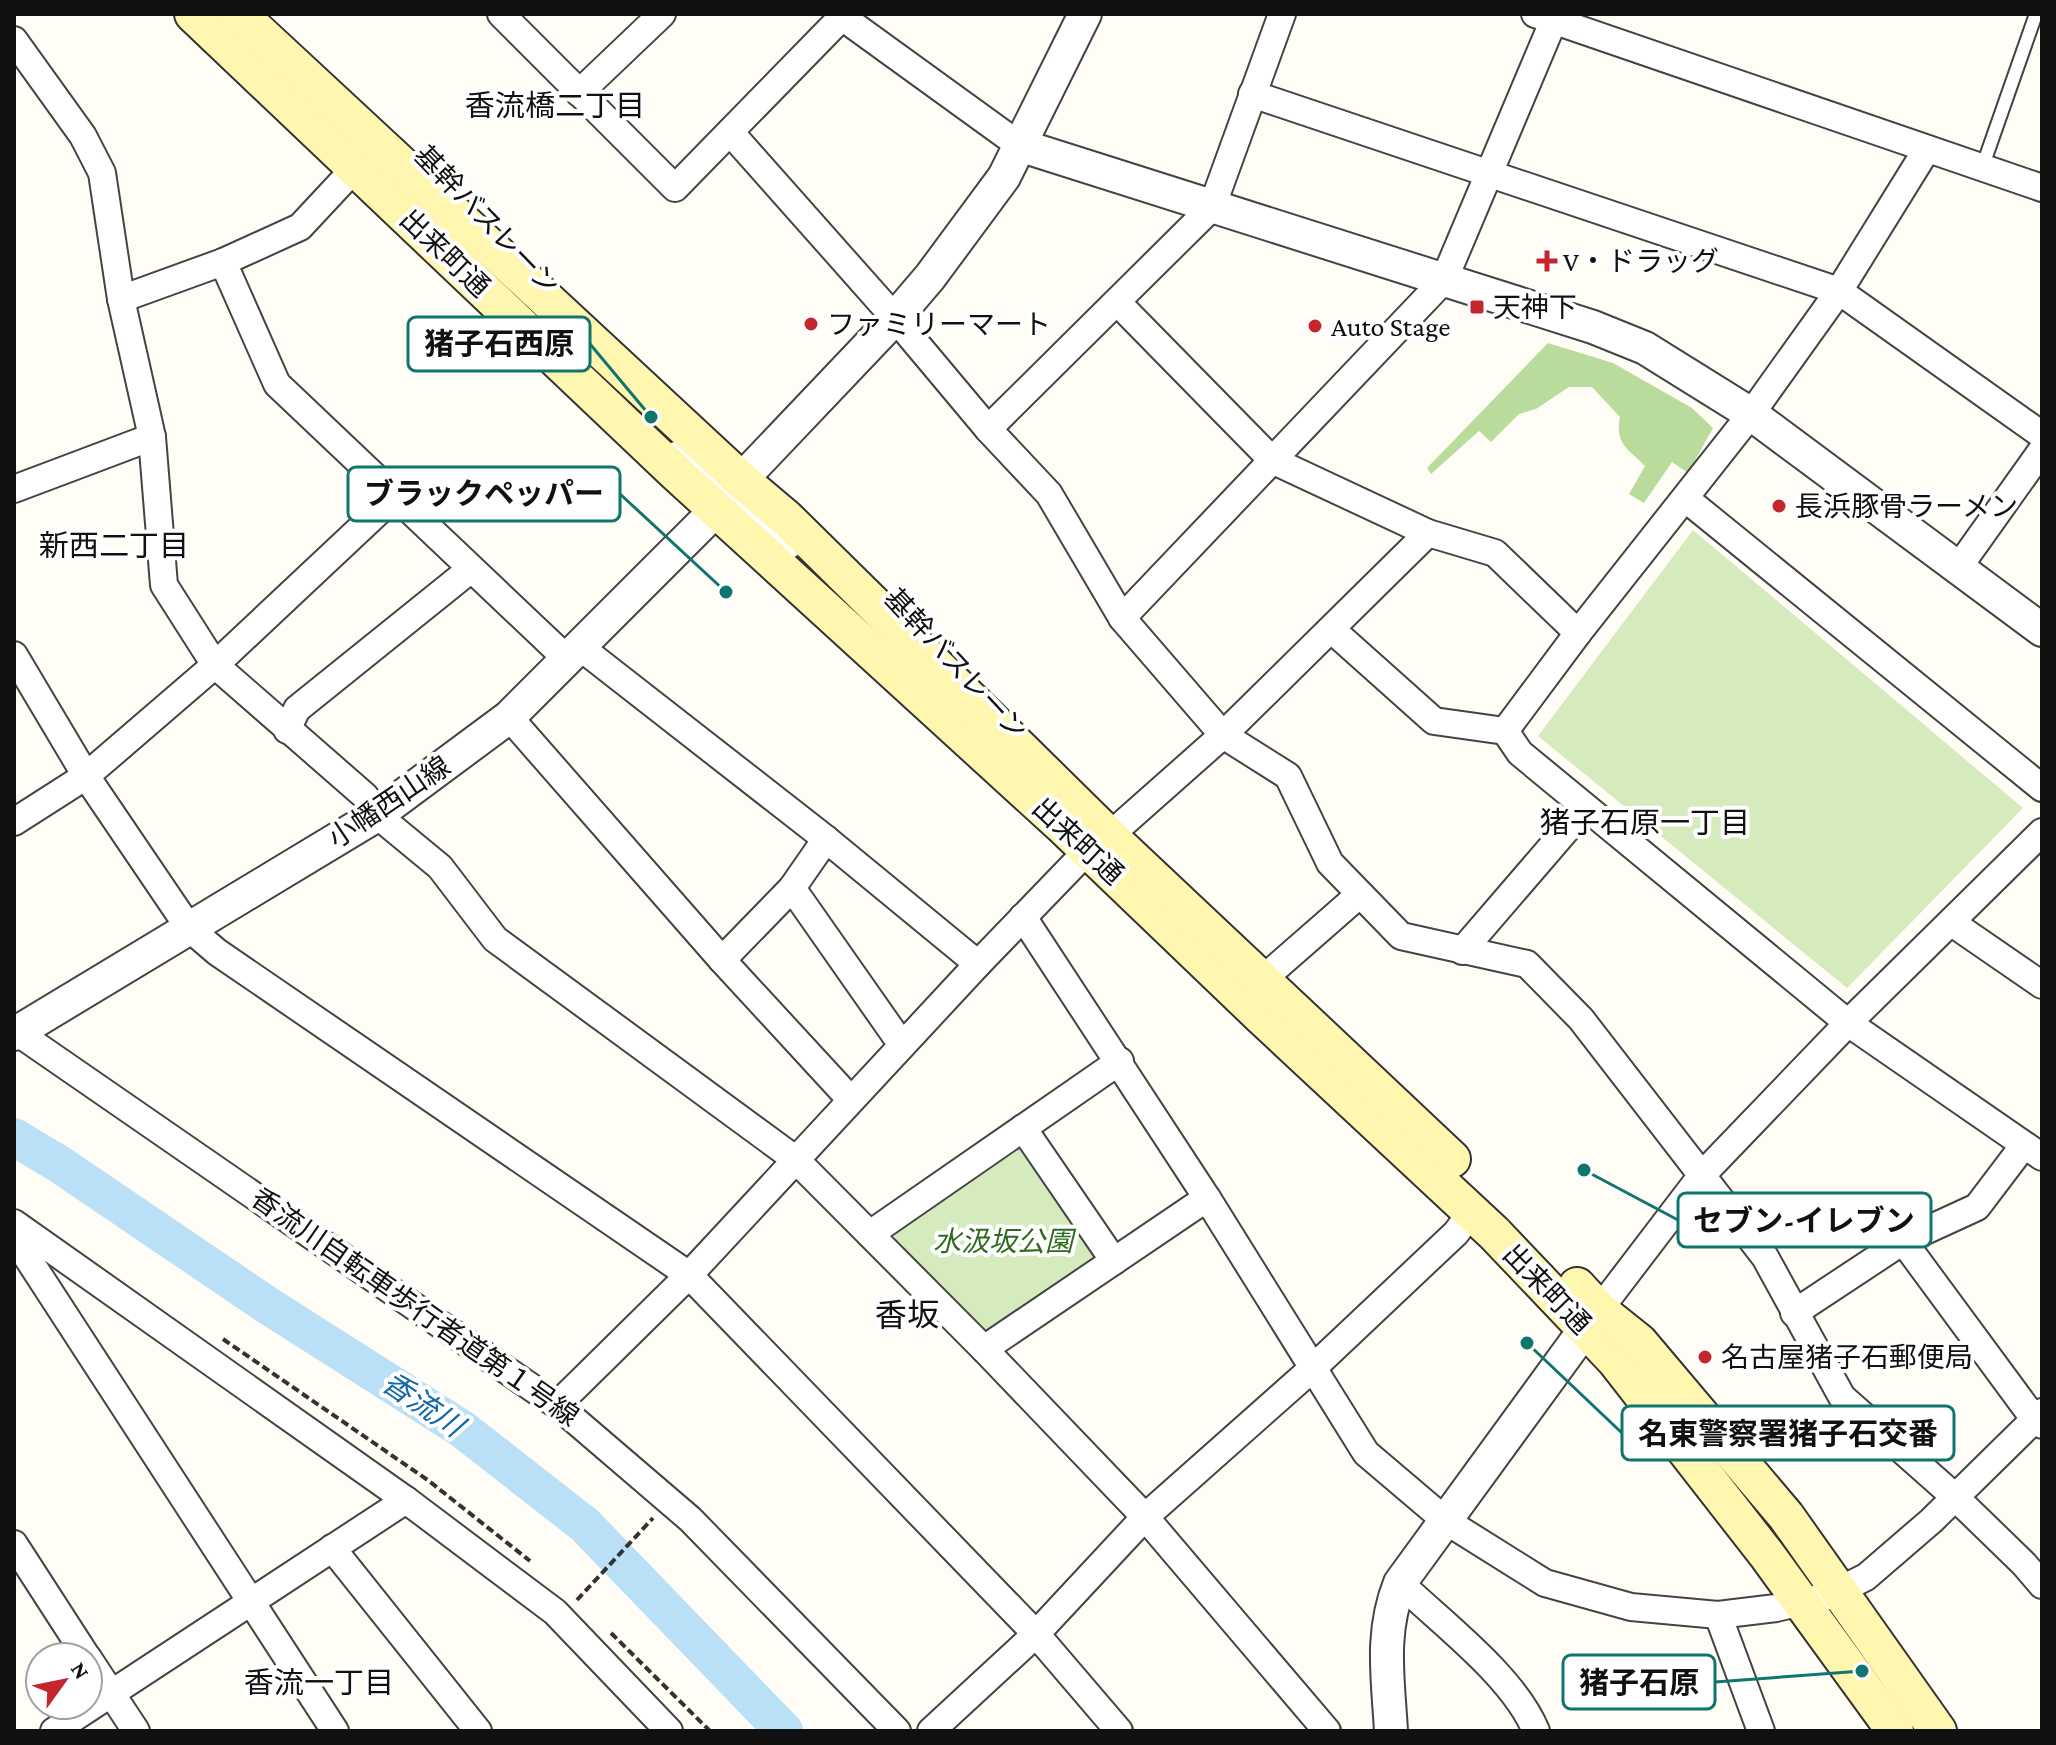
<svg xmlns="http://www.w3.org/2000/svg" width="2056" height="1745" viewBox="0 0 2056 1745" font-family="'Crimson Pro','Noto Sans JP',serif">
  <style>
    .green { fill: #d5ebbd }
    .forest { fill: #b9dc9c }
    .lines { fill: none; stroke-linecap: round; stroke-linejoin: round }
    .river { stroke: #b9e0f7; stroke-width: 38 }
    .service-casing { stroke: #444; stroke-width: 16 }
    .minor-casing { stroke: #444; stroke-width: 30 }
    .tertiary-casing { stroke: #444; stroke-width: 36 }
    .secondary-casing { stroke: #333; stroke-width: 40 }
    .path { stroke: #333; stroke-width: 4; stroke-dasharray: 8 4; stroke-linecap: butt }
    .service { stroke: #fff; stroke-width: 12 }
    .minor { stroke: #fff; stroke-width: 26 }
    .tertiary { stroke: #fff; stroke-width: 32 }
    .secondary { stroke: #fff6b0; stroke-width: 36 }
    .poi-dot { fill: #c4262e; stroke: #fff; stroke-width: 3 }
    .labels { text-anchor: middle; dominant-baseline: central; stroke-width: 8; stroke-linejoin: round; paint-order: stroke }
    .street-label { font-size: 28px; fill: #111; stroke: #fff }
    .poi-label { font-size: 28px; fill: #111; stroke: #fff; text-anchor: start }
    .park-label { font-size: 28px; font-style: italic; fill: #2f6b1f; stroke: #fff }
    .neighbourhood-label { font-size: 30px; fill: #111; stroke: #fff }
    .water-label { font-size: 30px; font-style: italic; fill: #1768a6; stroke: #fff }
    .quarter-label { font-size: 32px; fill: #111; stroke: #fff }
    .leader { fill: none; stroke: #0f766e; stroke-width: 3 }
    .callout-dot { fill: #0f766e; stroke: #fff; stroke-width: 3 }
    .callout { fill: #fff; stroke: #0f766e; stroke-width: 3 }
    .callout-label { font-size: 30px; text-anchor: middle; font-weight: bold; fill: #111 }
  </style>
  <rect width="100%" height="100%" fill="#fffdf5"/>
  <!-- green -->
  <g class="green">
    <path d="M 1693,530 L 2023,808 L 1847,988 L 1538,736 Z"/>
    <path d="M 1023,1146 L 1098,1258 L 995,1330 L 980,1329 L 894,1242 L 895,1228 Z"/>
  </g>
  <!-- forest -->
  <path class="forest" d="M 1548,343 L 1613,363 L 1692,408 L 1713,428 L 1688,473 L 1672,462 L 1644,503 L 1629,494 L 1645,466 C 1627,448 1615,444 1620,417 L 1592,387 L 1569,387 L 1536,409 L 1519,414 L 1491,442 L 1479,431 L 1431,474 L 1427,468 Z"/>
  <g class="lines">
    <!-- river -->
    <path class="river" d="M 14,1137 L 59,1164 L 267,1305 L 462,1429 L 585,1525 L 784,1731"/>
    <defs>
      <path id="service" d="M 1982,168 L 2036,14"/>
      <g id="minor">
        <path d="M 501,14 L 675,188 L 842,17"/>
        <path d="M 838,14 L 1019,145"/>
        <path d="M 1535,14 L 2042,188"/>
        <path d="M 14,40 L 83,136 L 102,173 L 121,299 L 152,437 L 164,585 L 215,665 L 365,796 L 377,815 L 440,867 L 495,939 L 795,1159 L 984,1349 L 1145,1517 L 1327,1731"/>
        <path d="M 579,93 L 662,14"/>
        <path d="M 1252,94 L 1839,291 L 2042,435"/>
        <path d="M 730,132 L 895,318 L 988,429 L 1049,494 L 1122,618 L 1223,735 L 1288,776 L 1330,863 L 1401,936 L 1527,964 L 1581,1019 L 1765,1257 L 1842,1397 L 1955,1497 L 2024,1564 L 2042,1585"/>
        <path d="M 1927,149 L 1839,291 L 1751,414 L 1578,633 L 1505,731 L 1520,753 L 1848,1023 L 2042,1157"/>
        <path d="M 223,262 L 277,384 L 568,660"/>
        <path d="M 121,299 L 223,262 L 300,227 L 356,167"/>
        <path d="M 1117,302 L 1272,460 L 1428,533 L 1495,553 L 1578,633"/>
        <path d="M 988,429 L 1212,207 L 1282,14"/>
        <path d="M 676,455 L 682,461 L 748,500"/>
        <path d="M 14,489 L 152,437"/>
        <path d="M 723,499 L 769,526 L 789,545"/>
        <path d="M 1686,499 L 2042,788"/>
        <path d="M 1958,568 L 2042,450"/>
        <path d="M 1122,618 L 1444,280 L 1553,22"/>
        <path d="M 1331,629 L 1434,721 L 1505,731"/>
        <path d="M 580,647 L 826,839 L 978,964"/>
        <path d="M 14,655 L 86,776 L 189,928 L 217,952 L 689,1275 L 1036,1634 L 1119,1731"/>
        <path d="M 509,717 L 722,960 L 851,1100"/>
        <path d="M 287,730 L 297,709 L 471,569"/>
        <path d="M 14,822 L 86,776 L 215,665 L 395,496"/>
        <path d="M 792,888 L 902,1045"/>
        <path d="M 1023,917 L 1207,1198 L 1366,1453 L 1446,1521 L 1545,1583 L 1631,1607 L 1718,1615 L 1776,1608 L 1828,1596 L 1866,1577 L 1931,1521 L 2042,1412"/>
        <path d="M 1952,923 L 2042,985"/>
        <path d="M 1462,951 L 1585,808"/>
        <path d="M 722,960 L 792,888 L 826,839"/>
        <path d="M 1263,979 L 1359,895"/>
        <path d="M 14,1030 L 557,1405 L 690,1519 L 897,1731"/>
        <path d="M 1023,1128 L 1114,1261"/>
        <path d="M 14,1223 L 406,1500 L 555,1612 L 669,1731"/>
        <path d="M 870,1234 L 1120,1061"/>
        <path d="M 14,1237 L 335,1731"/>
        <path d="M 1903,1241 L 2035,1420 L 2042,1425"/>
        <path d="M 1794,1313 L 1903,1241 L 1977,1207 L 2024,1145"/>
        <path d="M 1609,1323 L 1599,1310 L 1702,1175 L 1848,1023 L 2042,832"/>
        <path d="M 984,1349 L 1207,1198"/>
        <path d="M 557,1405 L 689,1275 L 978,964 L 1088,850 L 1109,836 L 1223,735 L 1428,533"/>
        <path d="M 14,1544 L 87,1657"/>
        <path d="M 332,1548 L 478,1731"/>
        <path d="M 1400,1583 C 1443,1624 1514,1677 1536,1731"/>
        <path d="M 1718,1615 L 1761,1731"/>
        <path d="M 88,1658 L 136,1731"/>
        <path d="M 54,1731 L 406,1500"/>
        <path d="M 931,1731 L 1036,1634 L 1145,1517 L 1314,1367 L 1456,1233 L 1472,1211"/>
      </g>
      <g id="tertiary">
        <path d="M 1019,145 L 1593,327 L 1645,348 L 1751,414 L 2042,630"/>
        <path d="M 14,1034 L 377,815 L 509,717 L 717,509 L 741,480 L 895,318 L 930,277 L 1004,177 L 1085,14"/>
        <path d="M 1391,1731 C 1388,1678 1380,1633 1400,1583 L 1599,1310"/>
      </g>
      <g id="secondary">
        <path d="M 193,14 L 675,472 L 1065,828 L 1260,1015 L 1494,1233 L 1615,1360 L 1767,1555 L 1895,1731"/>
        <path d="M 239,14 L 741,480 L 786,518 L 1109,836 L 1452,1159"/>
        <path d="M 1577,1286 L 1599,1310 L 1639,1342 L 1786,1516 L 1938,1731"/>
      </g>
    </defs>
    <!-- service casing -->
    <use href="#service" class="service-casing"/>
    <!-- minor casing -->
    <use href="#minor" class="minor-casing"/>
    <!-- tertiary casing -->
    <use href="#tertiary" class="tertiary-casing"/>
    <!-- secondary casing -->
    <use href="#secondary" class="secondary-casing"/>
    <!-- path -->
    <g class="path">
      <path d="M 223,1339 L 429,1481 L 530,1561"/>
      <path d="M 577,1600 L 653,1518"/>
      <path d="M 611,1633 L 710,1731"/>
    </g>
    <!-- service -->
    <use href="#service" class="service"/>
    <!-- minor -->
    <use href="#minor" class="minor"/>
    <!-- tertiary -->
    <use href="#tertiary" class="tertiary"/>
    <!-- secondary -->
    <use href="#secondary" class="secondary"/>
  </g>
  <!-- markers -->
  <g class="poi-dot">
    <path d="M1543 249h8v8h8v8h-8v8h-8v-8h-8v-8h8z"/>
    <rect x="1469" y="299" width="16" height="16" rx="4"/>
    <circle cx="811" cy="324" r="8"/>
    <circle cx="1315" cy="326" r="8"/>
    <circle cx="1779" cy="506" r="8"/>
    <circle cx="1705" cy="1357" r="8"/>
  </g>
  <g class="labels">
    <!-- street labels -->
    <g class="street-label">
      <text transform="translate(487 220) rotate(46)">基幹バスレーン</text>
      <text transform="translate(445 253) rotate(44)">出来町通</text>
      <text transform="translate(956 664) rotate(47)">基幹バスレーン</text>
      <text transform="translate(389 802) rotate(-34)">小幡西山線</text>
      <text transform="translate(1078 841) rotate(43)">出来町通</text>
      <text transform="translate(1547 1289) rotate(46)">出来町通</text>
      <text transform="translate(415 1307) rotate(35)">香流川自転車歩行者道第１号線</text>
    </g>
    <!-- poi labels -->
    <g class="poi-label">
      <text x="1563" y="261">V・ドラッグ</text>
      <text x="1493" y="307">天神下</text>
      <text x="827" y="324">ファミリーマート</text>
      <text x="1331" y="326">Auto Stage</text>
      <text x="1795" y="506">長浜豚骨ラーメン</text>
      <text x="1721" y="1357">名古屋猪子石郵便局</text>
    </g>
    <!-- park labels -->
    <g class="park-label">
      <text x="1003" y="1241">水汲坂公園</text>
    </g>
    <!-- neighbourhood labels -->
    <g class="neighbourhood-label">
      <text x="555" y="105">香流橋二丁目</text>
      <text x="114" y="545">新西二丁目</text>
      <text x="1645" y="822">猪子石原一丁目</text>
      <text x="319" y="1682">香流一丁目</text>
    </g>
    <!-- water labels -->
    <g class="water-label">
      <text transform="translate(423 1404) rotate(34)">香流川</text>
    </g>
    <!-- quarter labels -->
    <g class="quarter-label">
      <text x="907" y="1315">香坂</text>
    </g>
  </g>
  <!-- callouts -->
  <path class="leader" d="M651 417L590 344M726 592L620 494M1584 1170L1678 1220M1527 1343L1622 1433M1862 1671L1715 1682"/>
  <g class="callout-dot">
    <circle cx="651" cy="417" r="8"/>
    <circle cx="726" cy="592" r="8"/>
    <circle cx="1584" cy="1170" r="8"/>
    <circle cx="1527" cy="1343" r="8"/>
    <circle cx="1862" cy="1671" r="8"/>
  </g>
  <g class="callout">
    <rect x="408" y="317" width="182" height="54" rx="8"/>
    <rect x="348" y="467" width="272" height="54" rx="8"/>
    <rect x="1678" y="1193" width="253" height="54" rx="8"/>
    <rect x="1622" y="1406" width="332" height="54" rx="8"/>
    <rect x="1563" y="1655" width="152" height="54" rx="8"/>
  </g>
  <g class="callout-label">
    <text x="499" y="354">猪子石西原</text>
    <text x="484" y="504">ブラックペッパー</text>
    <text x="1804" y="1231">セブン-イレブン</text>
    <text x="1788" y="1444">名東警察署猪子石交番</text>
    <text x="1639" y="1693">猪子石原</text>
  </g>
  <!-- border -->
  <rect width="2056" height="1745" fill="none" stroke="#111111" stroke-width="32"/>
  <!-- north arrow -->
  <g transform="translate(64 1681) rotate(57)"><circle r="38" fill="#ffffff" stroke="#a0a0a0" stroke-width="2"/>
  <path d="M0-6L14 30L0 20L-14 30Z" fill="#c4262e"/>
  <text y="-12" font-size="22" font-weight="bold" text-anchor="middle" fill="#111111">N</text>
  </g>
</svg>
